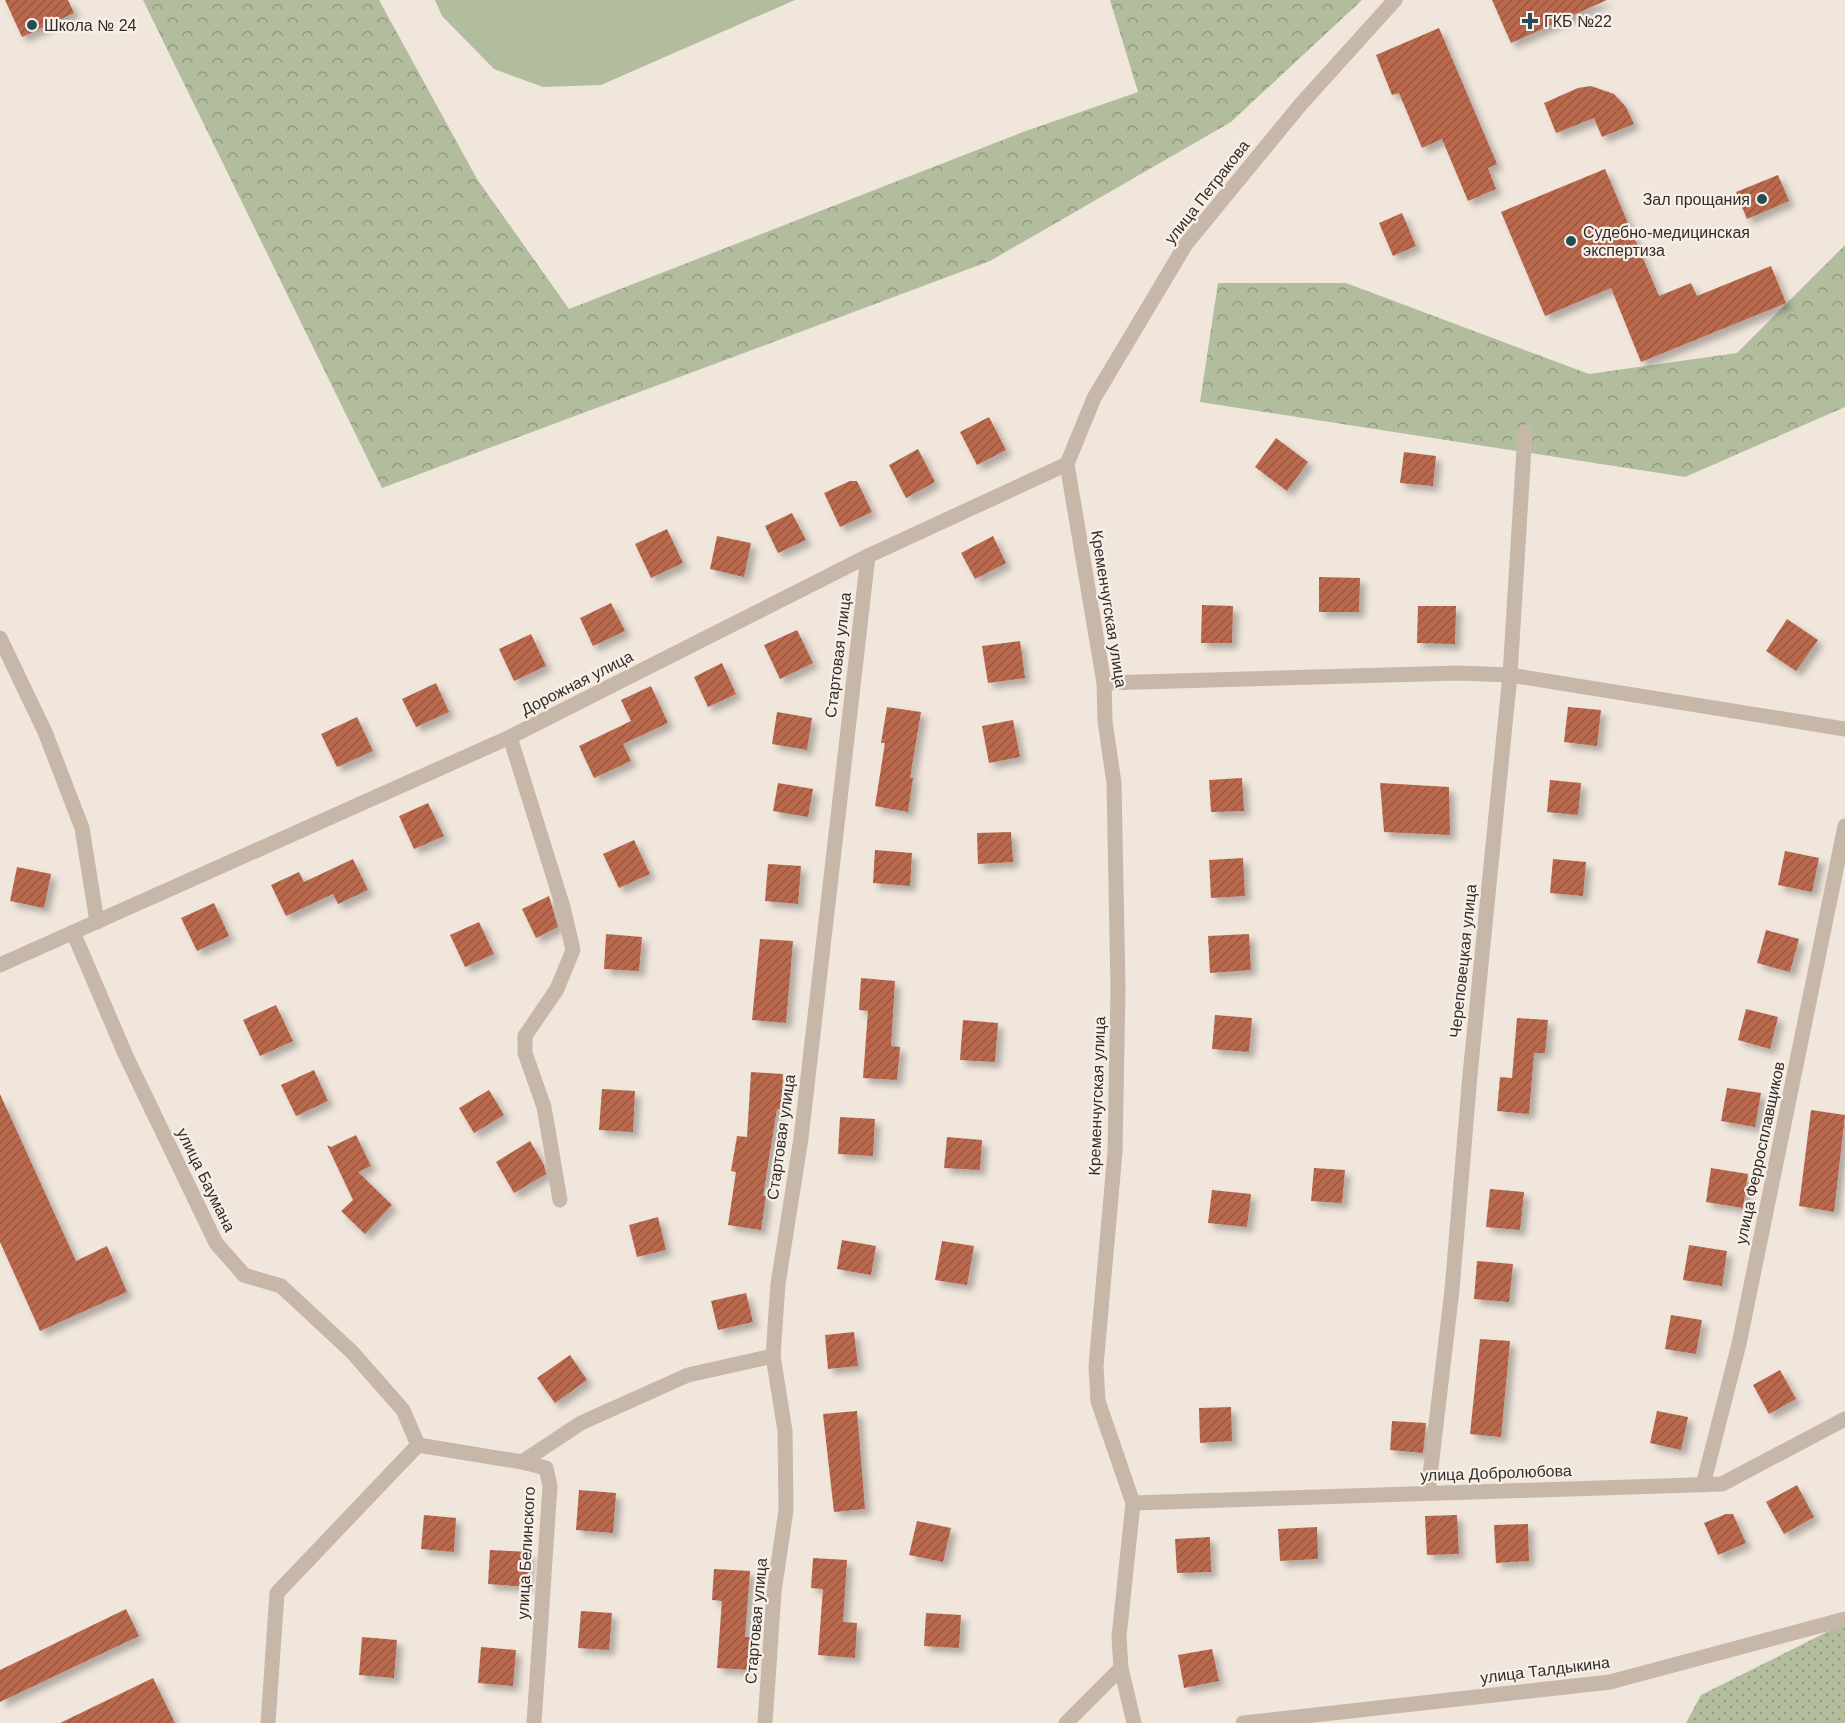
<svg xmlns="http://www.w3.org/2000/svg" width="1845" height="1723" viewBox="0 0 1845 1723" font-family="Helvetica,sans-serif">
  <style>
    .green { fill: url(#green-dots) }
    .forest { fill: url(#forest-crowns) }
    .pitch { fill: #b2bd9d }
    .building { fill: url(#building-hatch); filter: url(#shadow) }
    .lines { fill: none; stroke-linecap: round; stroke-linejoin: round }
    .street { stroke: #c7b7a9; stroke-width: 15 }
    .poi-dot { fill: #214f52; stroke: #f8f0e8; stroke-width: 2 }
    .labels { text-anchor: middle; dominant-baseline: central; stroke-width: 4.5; stroke-linejoin: round; paint-order: stroke }
    .poi-label { font-size: 16px; fill: #342c28; stroke: #f8f0e8; text-anchor: start }
    .street-label { font-size: 16px; fill: #342c28; stroke: #f8f0e8 }
  </style>
  <defs>
    <pattern id="green-dots" width="8" height="8" patternUnits="userSpaceOnUse" patternTransform="scale(1.5)"><rect width="8" height="8" fill="#b2bd9d"/><path d="M2 2h.1M6 6h.1" fill="none" stroke="#929a80" stroke-width="1.8" stroke-linecap="round"/></pattern>
    <pattern id="forest-crowns" width="20" height="18" patternUnits="userSpaceOnUse" patternTransform="scale(1.5)"><rect width="20" height="18" fill="#b2bd9d"/><path d="M2 6a3 3 0 1 1 6 0M12 15a3 3 0 1 1 6 0" fill="none" stroke="#929a80"/></pattern>
    <pattern id="building-hatch" width="6" height="6" patternUnits="userSpaceOnUse" patternTransform="scale(1.5)"><rect width="6" height="6" fill="#bb694e"/><path d="M-1 1l2-2M0 6l6-6M5 7l2-2" fill="none" stroke="#995741"/></pattern>
    <filter id="shadow"><feDropShadow dx="5.5" dy="5.5" stdDeviation="3" flood-color="#0004"/></filter>
  </defs>
  <rect width="100%" height="100%" fill="#f0e6dc"/>
  <!-- green -->
  <path class="green" d="M 1845,1623 L 1845,1723 L 1686,1723 L 1701,1695 Z"/>
  <!-- forest -->
  <g class="forest">
    <path d="M 143,0 L 379,0 L 477,179 L 569,309 L 1023,132 L 1138,92 L 1110,0 L 1362,0 L 1231,122 L 990,261 L 382,488 Z"/>
    <path d="M 1845,245 L 1845,407 L 1685,477 L 1200,402 L 1218,283 L 1346,283 L 1589,374 L 1737,353 Z"/>
  </g>
  <!-- pitch -->
  <path class="pitch" d="M 435,0 L 795,0 L 601,85 L 543,87 L 494,69 L 442,16 Z"/>
  <!-- building -->
  <g class="building">
    <path d="M 5,0 L 68,0 L 74,13 L 22,37 Z"/>
    <path d="M 1492,0 L 1607,0 L 1511,43 Z"/>
    <path d="M 1439,28 L 1497,164 L 1488,168 L 1496,189 L 1468,201 L 1442,139 L 1422,148 L 1399,93 L 1392,95 L 1376,55 Z"/>
    <path d="M 1591,86 L 1614,94 L 1626,107 L 1634,124 L 1602,137 L 1594,118 L 1556,133 L 1544,103 L 1578,88 Z"/>
    <path d="M 1605,169 L 1659,296 L 1691,283 L 1697,296 L 1771,266 L 1786,303 L 1641,362 L 1611,288 L 1545,316 L 1501,212 Z"/>
    <path d="M 1778,175 L 1789,201 L 1747,219 L 1736,192 Z"/>
    <path d="M 1402,213 L 1416,246 L 1393,256 L 1379,223 Z"/>
    <path d="M 989,417 L 1006,450 L 977,465 L 960,432 Z"/>
    <path d="M 1276,438 L 1308,462 L 1287,491 L 1255,467 Z"/>
    <path d="M 918,449 L 935,482 L 906,498 L 889,465 Z"/>
    <path d="M 1404,452 L 1436,456 L 1433,486 L 1400,483 Z"/>
    <path d="M 850,481 L 857,481 L 872,512 L 840,527 L 824,493 Z"/>
    <path d="M 792,513 L 806,540 L 778,553 L 765,526 Z"/>
    <path d="M 667,529 L 683,563 L 651,578 L 635,544 Z"/>
    <path d="M 717,536 L 751,543 L 744,577 L 710,569 Z"/>
    <path d="M 993,536 L 1006,563 L 975,579 L 961,553 Z"/>
    <path d="M 1319,577 L 1360,578 L 1359,612 L 1319,612 Z"/>
    <path d="M 611,603 L 625,631 L 593,646 L 580,618 Z"/>
    <path d="M 1202,605 L 1233,606 L 1232,643 L 1201,643 Z"/>
    <path d="M 1418,606 L 1456,606 L 1455,644 L 1417,643 Z"/>
    <path d="M 1787,619 L 1818,640 L 1796,671 L 1766,651 Z"/>
    <path d="M 797,630 L 813,663 L 780,679 L 764,645 Z"/>
    <path d="M 531,634 L 546,666 L 514,681 L 499,649 Z"/>
    <path d="M 1020,641 L 1025,678 L 988,683 L 982,646 Z"/>
    <path d="M 722,663 L 736,694 L 708,707 L 694,677 Z"/>
    <path d="M 436,683 L 449,712 L 416,727 L 402,699 Z"/>
    <path d="M 651,686 L 668,723 L 623,744 L 631,761 L 594,778 L 579,746 L 631,721 L 621,700 Z"/>
    <path d="M 887,707 L 921,712 L 910,778 L 913,778 L 908,812 L 875,806 L 885,743 L 881,743 Z"/>
    <path d="M 1568,707 L 1601,710 L 1597,746 L 1564,742 Z"/>
    <path d="M 777,712 L 812,718 L 807,750 L 772,744 Z"/>
    <path d="M 357,717 L 373,751 L 337,767 L 321,734 Z"/>
    <path d="M 1013,720 L 1020,757 L 989,763 L 982,726 Z"/>
    <path d="M 1242,778 L 1244,811 L 1211,812 L 1209,780 Z"/>
    <path d="M 1550,780 L 1581,783 L 1578,815 L 1547,812 Z"/>
    <path d="M 778,783 L 813,789 L 808,817 L 773,811 Z"/>
    <path d="M 1380,783 L 1449,787 L 1450,835 L 1384,832 Z"/>
    <path d="M 428,803 L 444,836 L 414,849 L 399,816 Z"/>
    <path d="M 1011,832 L 1013,862 L 978,864 L 977,833 Z"/>
    <path d="M 634,840 L 650,874 L 619,888 L 603,854 Z"/>
    <path d="M 875,850 L 912,853 L 910,886 L 873,883 Z"/>
    <path d="M 1785,851 L 1819,858 L 1812,892 L 1778,885 Z"/>
    <path d="M 1243,858 L 1245,896 L 1211,898 L 1209,860 Z"/>
    <path d="M 353,859 L 368,890 L 338,904 L 333,894 L 286,916 L 271,885 L 299,872 L 304,882 Z"/>
    <path d="M 1553,859 L 1586,862 L 1583,896 L 1550,893 Z"/>
    <path d="M 768,864 L 801,866 L 798,904 L 765,901 Z"/>
    <path d="M 17,867 L 51,874 L 44,908 L 10,901 Z"/>
    <path d="M 549,896 L 558,927 L 536,938 L 522,909 Z"/>
    <path d="M 214,903 L 229,936 L 197,951 L 181,918 Z"/>
    <path d="M 479,922 L 494,954 L 465,967 L 450,935 Z"/>
    <path d="M 1766,930 L 1799,939 L 1790,972 L 1757,963 Z"/>
    <path d="M 606,934 L 642,937 L 639,971 L 604,969 Z"/>
    <path d="M 1249,934 L 1251,970 L 1210,973 L 1208,936 Z"/>
    <path d="M 760,939 L 793,941 L 786,1023 L 752,1020 Z"/>
    <path d="M 861,978 L 895,981 L 891,1046 L 900,1047 L 897,1080 L 863,1078 L 868,1011 L 859,1010 Z"/>
    <path d="M 276,1005 L 293,1041 L 260,1056 L 243,1020 Z"/>
    <path d="M 1746,1009 L 1778,1017 L 1770,1049 L 1738,1040 Z"/>
    <path d="M 1215,1015 L 1252,1018 L 1249,1052 L 1212,1049 Z"/>
    <path d="M 1517,1018 L 1548,1020 L 1545,1053 L 1534,1053 L 1529,1114 L 1497,1111 L 1500,1077 L 1512,1078 Z"/>
    <path d="M 963,1020 L 998,1023 L 995,1062 L 960,1060 Z"/>
    <path d="M 314,1070 L 328,1101 L 296,1116 L 281,1085 Z"/>
    <path d="M 751,1072 L 783,1074 L 781,1109 L 777,1109 L 763,1196 L 766,1196 L 761,1230 L 728,1225 L 736,1172 L 731,1171 L 737,1136 L 747,1137 Z"/>
    <path d="M 1727,1088 L 1761,1093 L 1755,1127 L 1721,1121 Z"/>
    <path d="M 602,1089 L 635,1091 L 633,1132 L 599,1130 Z"/>
    <path d="M 489,1090 L 504,1115 L 474,1133 L 459,1108 Z"/>
    <path d="M 0,1094 L 76,1261 L 107,1246 L 127,1292 L 40,1331 L 0,1242 Z"/>
    <path d="M 1811,1110 L 1845,1115 L 1834,1212 L 1799,1206 Z"/>
    <path d="M 840,1117 L 875,1119 L 873,1156 L 838,1154 Z"/>
    <path d="M 356,1135 L 371,1166 L 358,1172 L 392,1205 L 365,1234 L 341,1211 L 353,1200 L 327,1145 L 331,1147 Z"/>
    <path d="M 947,1137 L 982,1140 L 980,1170 L 944,1168 Z"/>
    <path d="M 530,1141 L 544,1165 L 546,1174 L 514,1193 L 496,1162 Z"/>
    <path d="M 1314,1168 L 1345,1170 L 1342,1203 L 1311,1201 Z"/>
    <path d="M 1711,1168 L 1748,1174 L 1743,1208 L 1706,1202 Z"/>
    <path d="M 1490,1189 L 1524,1192 L 1520,1230 L 1486,1227 Z"/>
    <path d="M 1212,1190 L 1251,1194 L 1247,1227 L 1208,1223 Z"/>
    <path d="M 658,1217 L 666,1250 L 637,1257 L 629,1225 Z"/>
    <path d="M 842,1240 L 876,1246 L 871,1275 L 837,1269 Z"/>
    <path d="M 942,1241 L 974,1246 L 967,1285 L 935,1280 Z"/>
    <path d="M 1689,1245 L 1727,1251 L 1722,1286 L 1683,1280 Z"/>
    <path d="M 1477,1261 L 1513,1264 L 1509,1302 L 1474,1299 Z"/>
    <path d="M 746,1293 L 753,1322 L 718,1330 L 711,1301 Z"/>
    <path d="M 1671,1315 L 1702,1320 L 1696,1354 L 1665,1349 Z"/>
    <path d="M 854,1332 L 858,1366 L 828,1369 L 825,1335 Z"/>
    <path d="M 1480,1339 L 1510,1341 L 1501,1437 L 1470,1434 Z"/>
    <path d="M 570,1355 L 587,1380 L 555,1403 L 537,1378 Z"/>
    <path d="M 1780,1370 L 1796,1399 L 1769,1414 L 1753,1385 Z"/>
    <path d="M 1231,1407 L 1232,1441 L 1200,1443 L 1199,1408 Z"/>
    <path d="M 857,1411 L 865,1509 L 834,1512 L 823,1414 Z"/>
    <path d="M 1657,1411 L 1688,1417 L 1681,1450 L 1650,1443 Z"/>
    <path d="M 1392,1421 L 1426,1423 L 1423,1453 L 1390,1450 Z"/>
    <path d="M 1797,1485 L 1814,1517 L 1784,1534 L 1766,1502 Z"/>
    <path d="M 579,1490 L 616,1493 L 613,1533 L 576,1530 Z"/>
    <path d="M 1726,1514 L 1733,1514 L 1746,1543 L 1718,1555 L 1704,1523 Z"/>
    <path d="M 424,1515 L 456,1518 L 454,1552 L 421,1549 Z"/>
    <path d="M 1457,1515 L 1459,1554 L 1427,1555 L 1425,1516 Z"/>
    <path d="M 917,1521 L 951,1528 L 943,1562 L 909,1555 Z"/>
    <path d="M 1528,1524 L 1529,1561 L 1496,1563 L 1494,1525 Z"/>
    <path d="M 1317,1527 L 1318,1559 L 1280,1561 L 1278,1529 Z"/>
    <path d="M 1210,1537 L 1211,1572 L 1177,1573 L 1175,1539 Z"/>
    <path d="M 490,1550 L 529,1552 L 527,1587 L 488,1584 Z"/>
    <path d="M 813,1558 L 847,1560 L 843,1622 L 857,1623 L 855,1658 L 818,1655 L 823,1589 L 811,1588 Z"/>
    <path d="M 714,1569 L 750,1571 L 745,1637 L 752,1637 L 750,1670 L 717,1668 L 722,1601 L 712,1600 Z"/>
    <path d="M 126,1609 L 139,1636 L 0,1702 L 0,1670 Z"/>
    <path d="M 581,1611 L 612,1613 L 609,1650 L 578,1648 Z"/>
    <path d="M 926,1613 L 961,1615 L 959,1648 L 924,1646 Z"/>
    <path d="M 362,1637 L 397,1640 L 394,1678 L 359,1675 Z"/>
    <path d="M 481,1647 L 516,1650 L 513,1686 L 478,1683 Z"/>
    <path d="M 1212,1649 L 1219,1681 L 1184,1688 L 1178,1655 Z"/>
    <path d="M 153,1678 L 175,1723 L 60,1723 Z"/>
  </g>
  <g class="lines">
    <!-- street -->
    <g class="street">
      <path d="M 1067,464 L 1104,683 L 1105,721 L 1114,783 L 1118,988 L 1115,1152 L 1096,1366 L 1098,1401 L 1133,1503 L 1119,1637 L 1121,1668 L 1134,1723"/>
      <path d="M 1067,464 L 1094,398 L 1186,244 L 1301,104 L 1395,0"/>
      <path d="M 0,638 L 45,732 L 82,828 L 97,922"/>
      <path d="M 1104,683 L 1459,673 L 1510,675 L 1845,729"/>
      <path d="M 510,737 L 563,907 L 573,950 L 557,989 L 525,1036 L 525,1053 L 544,1107 L 560,1200"/>
      <path d="M 73,932 L 126,1056 L 216,1243 L 244,1275 L 281,1286 L 352,1352 L 403,1410 L 418,1445"/>
      <path d="M 0,965 L 510,737 L 868,556 L 1067,464"/>
      <path d="M 1703,1485 L 1739,1344 L 1845,826"/>
      <path d="M 1428,1492 L 1452,1290 L 1470,1075 L 1510,675 L 1525,432"/>
      <path d="M 1133,1503 L 1722,1484 L 1845,1419"/>
      <path d="M 268,1723 L 277,1593 L 418,1445 L 522,1462"/>
      <path d="M 534,1723 L 550,1486 L 546,1468 L 522,1462 L 581,1423 L 688,1375 L 773,1356"/>
      <path d="M 765,1723 L 774,1592 L 786,1510 L 785,1431 L 773,1356 L 778,1284 L 801,1138 L 868,556"/>
      <path d="M 1066,1723 L 1121,1668"/>
      <path d="M 1243,1723 L 1610,1682 L 1845,1619"/>
    </g>
  </g>
  <!-- markers -->
  <g class="poi-dot">
    <path d="M1527 12h6v6h6v6h-6v6h-6v-6h-6v-6h6z"/>
    <circle cx="32" cy="25" r="6"/>
    <circle cx="1762" cy="199" r="6"/>
    <circle cx="1571" cy="241" r="6"/>
  </g>
  <g class="labels">
    <!-- poi labels -->
    <g class="poi-label">
      <text x="1544" y="21">ГКБ №22</text>
      <text x="44" y="25">Школа № 24</text>
      <text x="1750" y="199" text-anchor="end">Зал прощания</text>
      <text x="1583" y="232">Судебно-медицинская<tspan x="1583" dy="18">экспертиза</tspan></text>
    </g>
    <!-- street labels -->
    <g class="street-label">
      <text transform="translate(1207 192) rotate(-52)">улица Петракова</text>
      <text transform="translate(1109 609) rotate(81)">Кременчугская улица</text>
      <text transform="translate(838 655) rotate(-83)">Стартовая улица</text>
      <text transform="translate(577 683) rotate(-27)">Дорожная улица</text>
      <text transform="translate(1463 961) rotate(-84)">Череповецкая улица</text>
      <text transform="translate(1097 1096) rotate(-88)">Кременчугская улица</text>
      <text transform="translate(781 1137) rotate(-82)">Стартовая улица</text>
      <text transform="translate(1760 1153) rotate(-78)">улица Ферросплавщиков</text>
      <text transform="translate(206 1180) rotate(64)">улица Баумана</text>
      <text transform="translate(1496 1473) rotate(-2)">улица Добролюбова</text>
      <text transform="translate(526 1553) rotate(-87)">улица Белинского</text>
      <text transform="translate(756 1621) rotate(-85)">Стартовая улица</text>
      <text transform="translate(1545 1670) rotate(-7)">улица Талдыкина</text>
    </g>
  </g>
</svg>
